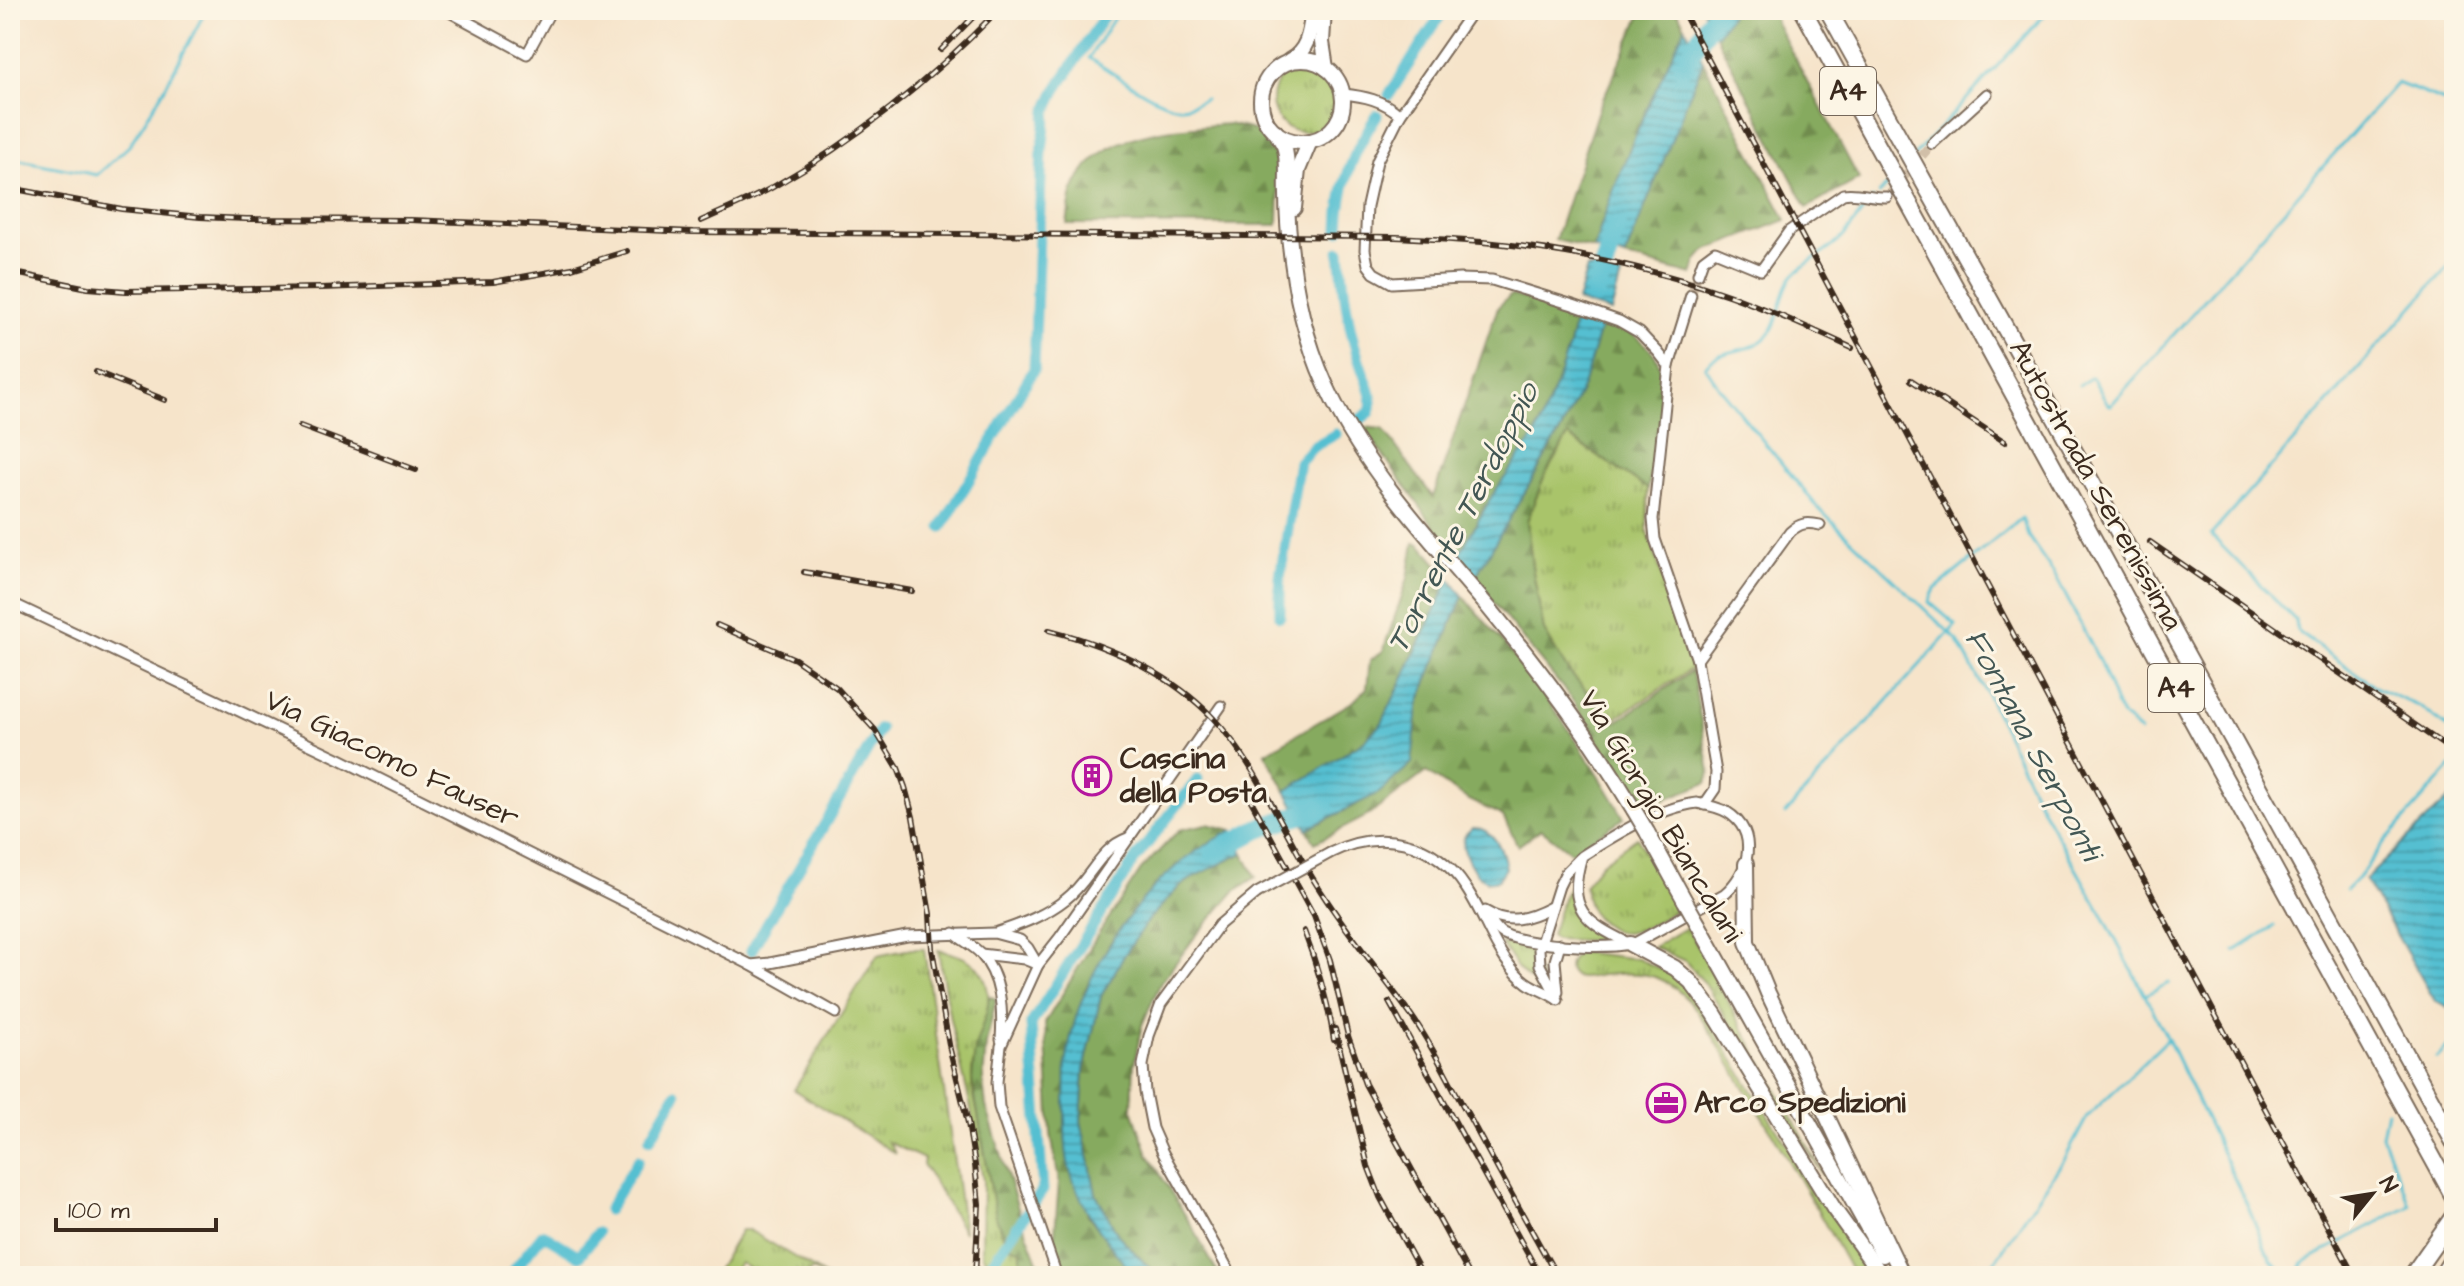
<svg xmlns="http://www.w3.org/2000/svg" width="2464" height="1286" viewBox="0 0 2464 1286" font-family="'Architects Daughter',sans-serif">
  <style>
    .grass { fill: url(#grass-tufts); stroke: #727744; stroke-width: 2 }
    .forest { fill: url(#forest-firs); stroke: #606a3e; stroke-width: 2 }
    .water { fill: url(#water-rules); stroke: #487478; stroke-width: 2 }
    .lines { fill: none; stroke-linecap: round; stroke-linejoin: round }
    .stream { stroke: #55bfd1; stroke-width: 3 }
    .canal { stroke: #55bfd1; stroke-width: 11 }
    .river { stroke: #55bfd1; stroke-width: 20 }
    .street-tunnel { stroke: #d1bfa8; stroke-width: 9; stroke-dasharray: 9 4.5; stroke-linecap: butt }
    .street-casing { stroke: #7c6b5a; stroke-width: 13 }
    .primary-casing { stroke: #7c6b5a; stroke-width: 18 }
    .highway-casing { stroke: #7c6b5a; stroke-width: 20 }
    .street { stroke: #fff; stroke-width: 9 }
    .primary { stroke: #fff; stroke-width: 14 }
    .highway { stroke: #fff; stroke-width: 16 }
    .rail-casing { stroke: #3b2a1e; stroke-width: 6 }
    .rail { stroke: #fcf5e5; stroke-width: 3; stroke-dasharray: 9; stroke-linecap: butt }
    .street-bridge-casing { stroke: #7c6b5a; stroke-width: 13; stroke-linecap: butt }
    .primary-bridge-casing { stroke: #7c6b5a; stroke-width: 18; stroke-linecap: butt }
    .street-bridge { stroke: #fff; stroke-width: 9 }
    .primary-bridge { stroke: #fff; stroke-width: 14 }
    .labels { text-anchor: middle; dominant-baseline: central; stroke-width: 6; stroke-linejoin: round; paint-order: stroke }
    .shield { fill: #fcf5e5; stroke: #75675a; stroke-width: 2 }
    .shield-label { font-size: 28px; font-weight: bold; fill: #3b2a1e }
    .street-label { font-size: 30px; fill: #3b2a1e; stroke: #fcf5e5 }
    .poi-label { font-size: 30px; font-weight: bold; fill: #3b2a1e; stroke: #fcf5e5; text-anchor: start }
    .water-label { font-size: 32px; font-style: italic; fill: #435754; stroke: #fcf5e5 }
  </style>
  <defs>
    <pattern id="grass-tufts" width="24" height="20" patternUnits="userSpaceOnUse" patternTransform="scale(2)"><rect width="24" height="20" fill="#a9c46a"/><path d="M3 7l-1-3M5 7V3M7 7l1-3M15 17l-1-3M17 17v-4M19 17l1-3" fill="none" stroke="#8b9f57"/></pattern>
    <pattern id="forest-firs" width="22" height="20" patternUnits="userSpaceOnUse" patternTransform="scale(2)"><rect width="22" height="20" fill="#86aa5e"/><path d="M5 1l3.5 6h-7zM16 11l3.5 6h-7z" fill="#6f8b4d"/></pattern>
    <pattern id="water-rules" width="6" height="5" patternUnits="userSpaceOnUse" patternTransform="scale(2)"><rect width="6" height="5" fill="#55bfd1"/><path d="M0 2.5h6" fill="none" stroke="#489ba9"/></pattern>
  </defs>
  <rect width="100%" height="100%" fill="#fcf5e5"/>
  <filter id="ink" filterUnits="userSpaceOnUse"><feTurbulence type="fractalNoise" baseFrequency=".0125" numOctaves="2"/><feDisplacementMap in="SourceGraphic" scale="16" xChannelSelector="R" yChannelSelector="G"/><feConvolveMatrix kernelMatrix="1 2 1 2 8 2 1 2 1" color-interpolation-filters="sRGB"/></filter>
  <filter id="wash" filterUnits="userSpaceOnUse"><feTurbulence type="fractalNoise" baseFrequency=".006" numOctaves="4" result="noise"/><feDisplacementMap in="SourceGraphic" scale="32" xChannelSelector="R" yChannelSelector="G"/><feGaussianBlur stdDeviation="1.8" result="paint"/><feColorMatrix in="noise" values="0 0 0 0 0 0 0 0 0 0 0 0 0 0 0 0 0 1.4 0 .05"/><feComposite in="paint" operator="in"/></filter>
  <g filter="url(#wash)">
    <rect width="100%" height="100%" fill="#f6e4ca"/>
    <!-- grass -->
    <g class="grass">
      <circle cx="1304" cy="100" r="32"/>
      <path d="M 1568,436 L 1648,489 L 1647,529 L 1692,668 L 1613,720 L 1568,671 L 1544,631 L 1532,566 L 1527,521 L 1545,475 Z"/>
      <path d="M 1637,837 L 1677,910 C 1663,917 1647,929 1631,932 C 1615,937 1592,918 1588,903 C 1586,897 1586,890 1585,884 L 1602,863 Z"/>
      <path d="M 1569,888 C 1578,917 1576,920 1603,938 L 1602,941 L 1555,939 L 1551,935 L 1563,898 Z"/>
      <path d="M 1687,927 L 1831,1188 L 1704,982 L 1685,961 L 1653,947 Z"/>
      <path d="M 1501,943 L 1535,949 L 1535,963 L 1541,979 L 1535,983 C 1519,974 1511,959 1501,943 Z"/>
      <path d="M 911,949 L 924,949 L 964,1232 L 923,1164 L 924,1159 L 888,1142 L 896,1154 L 794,1090 L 877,956 Z"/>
      <path d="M 938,950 C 959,954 980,961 986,983 C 996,1015 970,1047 972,1079 C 972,1093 977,1108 979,1122 C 983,1142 984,1163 992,1182 C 999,1202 1017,1230 1021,1250 C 1022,1255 1021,1263 1021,1268 L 1005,1266 L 1003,1276 L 995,1276 L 982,1254 L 983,1180 L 971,1108 L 950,1019 Z"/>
      <path d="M 1580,952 L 1638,959 L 1670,973 L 1691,993 L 1774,1125 L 1874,1276 L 1854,1276 C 1805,1186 1752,1098 1697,1011 C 1669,974 1646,970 1602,975 C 1594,976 1583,980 1576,977 C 1563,970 1571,957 1580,952 Z"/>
      <path d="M 741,1230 L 749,1230 L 826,1276 L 811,1270 L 807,1276 L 761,1276 L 740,1263 L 731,1276 L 723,1276 L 716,1272 Z"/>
    </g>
    <!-- forest -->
    <g class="forest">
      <path d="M 1643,10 L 1677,10 L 1685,27 C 1651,100 1616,172 1594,249 L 1555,240 L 1598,110 Z"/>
      <path d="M 1734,10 L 1776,10 L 1775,21 L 1859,179 L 1807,208 L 1716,36 Z"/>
      <path d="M 1703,61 L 1786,220 L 1705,251 L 1697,260 L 1692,275 L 1625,257 Z"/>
      <path d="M 1229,124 C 1238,127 1251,128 1260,133 C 1284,149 1278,199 1278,225 L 1067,224 C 1069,214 1069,202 1072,193 C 1096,129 1171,129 1229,124 Z"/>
      <path d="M 1511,295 L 1577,312 L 1569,346 L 1556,385 L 1535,436 L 1493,494 L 1457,558 L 1363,427 L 1383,429 L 1433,497 L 1498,307 Z"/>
      <path d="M 1602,321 C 1623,327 1646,339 1657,359 C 1671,387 1654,459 1648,489 L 1568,436 L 1545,475 L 1527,521 L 1532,566 L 1544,631 L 1568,671 L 1613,720 L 1616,722 L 1692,671 L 1710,772 L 1707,783 L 1641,808 L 1571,698 L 1474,579 L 1560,432 L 1583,386 Z"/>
      <path d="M 1414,543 L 1420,544 L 1450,579 L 1382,723 L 1363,742 L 1286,791 L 1265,753 L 1354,701 L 1367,688 L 1370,660 L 1383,651 L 1408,578 Z"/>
      <path d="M 1463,596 C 1524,665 1579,738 1624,818 L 1571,852 L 1541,829 L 1518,846 L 1503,816 L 1467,799 L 1426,772 L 1369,815 L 1315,843 L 1307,829 L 1356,805 L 1414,732 L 1418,707 L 1427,681 Z"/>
      <path d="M 1207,824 L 1232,830 L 1187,858 L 1161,880 L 1127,919 L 1109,945 L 1087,987 L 1073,1032 L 1066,1064 L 1088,1215 L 1135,1276 L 1066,1276 L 1054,1245 L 1059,1182 L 1051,1134 L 1045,1023 L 1099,933 L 1141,870 L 1179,830 Z"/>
      <path d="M 1243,853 L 1256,877 L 1235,891 L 1195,937 L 1160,984 L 1142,1025 L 1134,1064 L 1132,1109 L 1148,1154 L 1196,1233 L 1219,1276 L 1157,1276 L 1118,1235 L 1096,1194 L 1081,1121 L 1084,1070 L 1101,996 L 1125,954 L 1150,918 L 1179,887 L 1197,875 Z"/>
      <path d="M 989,996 L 996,999 L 986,1044 L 983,1082 L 986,1106 L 1021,1218 L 1044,1276 L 1003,1276 L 1005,1266 L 1021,1268 L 1021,1250 L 1007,1245 L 996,1218 L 972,1080 L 975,1047 L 987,1011 Z"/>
    </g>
    <!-- water -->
    <g class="water">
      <path d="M 1703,10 L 1734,10 L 1716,36 Z"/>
      <path d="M 1685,27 L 1703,61 L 1625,257 L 1594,249 C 1616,172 1651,100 1685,27 Z"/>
      <path d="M 1587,268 L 1621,276 L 1611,312 L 1577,301 Z"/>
      <path d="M 1577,312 L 1602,321 L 1583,386 L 1560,432 L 1474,579 L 1457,558 L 1493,494 L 1536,434 L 1557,382 L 1569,346 Z"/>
      <path d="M 1450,579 L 1463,596 L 1427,681 L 1418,707 L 1412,763 L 1379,793 L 1307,829 L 1286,791 L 1363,742 L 1382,723 Z"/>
      <path d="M 2448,799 L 2454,801 L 2453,1011 L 2435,1001 L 2365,880 Z"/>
      <path d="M 1473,828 C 1493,827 1504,851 1506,868 L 1498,880 C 1493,881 1490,882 1485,880 C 1474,876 1460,849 1464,838 C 1466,832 1468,832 1473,828 Z"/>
      <path d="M 1232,830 L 1243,853 L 1197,875 L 1179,887 L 1150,918 L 1125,954 L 1101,996 L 1084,1070 L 1081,1121 L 1096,1194 L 1118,1235 L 1157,1276 L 1135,1276 C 1108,1245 1084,1213 1071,1174 C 1064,1155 1065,1122 1065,1101 C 1066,1089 1065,1077 1066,1065 C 1074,988 1125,906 1185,859 C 1200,848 1216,839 1232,830 Z"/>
    </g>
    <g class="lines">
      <!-- stream -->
      <g class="stream">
        <path d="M 1119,10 L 1089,58 C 1111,71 1156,105 1180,107 C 1189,107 1197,103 1205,99"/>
        <path d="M 1914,156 L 2049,10"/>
        <path d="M 10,158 L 97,175 L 129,146 L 161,95 L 206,10"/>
        <path d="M 1879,194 L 1890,182"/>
        <path d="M 1873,199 C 1862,211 1853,226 1842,238 C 1828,253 1807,260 1793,276 C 1780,291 1782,318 1769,334 C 1751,356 1716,347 1705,367 L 1719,387 L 1819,509 L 1957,640 L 1987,694 L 2043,811 L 2102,914 L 2168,1039 L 2087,1117 L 2066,1157 L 1985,1276"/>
        <path d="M 2454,260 L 2211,535 L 2296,621 L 2297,630 L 2301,634 L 2377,688 L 2420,707 L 2454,732"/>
        <path d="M 2079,385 L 2092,377 L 2108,404 L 2111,405 L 2397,83 L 2454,105"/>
        <path d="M 1785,814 L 1956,625 L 1929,602 L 1935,589 L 2022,518 L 2028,536 L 2055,575 L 2099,660 L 2118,709 L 2122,716 L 2140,732"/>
        <path d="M 2346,890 L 2358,878 L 2386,840 L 2454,764"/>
        <path d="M 2235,951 L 2274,926"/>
        <path d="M 2145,995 L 2169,983"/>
        <path d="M 2168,1039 L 2249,1209 L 2267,1253 L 2272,1262 L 2289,1276"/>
        <path d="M 2437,1058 L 2454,1041"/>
        <path d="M 2298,1276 L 2304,1262 L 2410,1205 L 2382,1136 L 2387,1110"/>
      </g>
      <!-- canal -->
      <g class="canal">
        <path d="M 1389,95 L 1444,10"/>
        <path d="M 1339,230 C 1340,184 1352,154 1377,115"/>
        <path d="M 1340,251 C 1344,292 1348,331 1362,369 C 1367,384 1375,396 1370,412 L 1358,421"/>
        <path d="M 942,527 L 1034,369 L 1042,151 L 1047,111 L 1055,92 L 1108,10"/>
        <path d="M 1280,616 L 1280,577 L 1299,462 L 1313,447 L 1336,434"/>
        <path d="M 751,951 L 880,729"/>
        <path d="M 650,1139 L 676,1094"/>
        <path d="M 608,1210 L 638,1160"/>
        <path d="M 989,1267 L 1043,1190 L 1031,1024 L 1136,858 L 1198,779"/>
        <path d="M 509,1276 L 543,1234 L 579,1256 L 597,1233"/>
      </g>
      <!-- river -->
      <g class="river">
        <path d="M 1682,68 L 1717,10"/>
        <path d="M 1595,296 L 1616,227"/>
        <path d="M 1214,853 L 1258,829 L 1324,807"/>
      </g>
    </g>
  </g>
  <g filter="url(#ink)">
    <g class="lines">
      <!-- street-tunnel -->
      <g class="street-tunnel">
        <path d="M 1887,197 L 1932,144"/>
        <path d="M 1691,295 L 1698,274"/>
      </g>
      <defs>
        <g id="street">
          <path d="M 446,10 L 527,54 L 551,10"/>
          <path d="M 1473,10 L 1400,115 L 1377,161 L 1367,206 L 1365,250 L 1368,265 L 1374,273 L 1392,283 L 1460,279 L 1492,280 L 1573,305 L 1619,321 L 1640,333 L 1658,352 L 1669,366 L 1653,519 L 1655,539 L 1697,660 L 1716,772 L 1715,789 L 1704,805"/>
          <path d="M 1343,94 C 1364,96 1383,100 1400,115"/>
          <path d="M 1932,144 L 1987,94"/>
          <path d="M 1698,274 L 1703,260 L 1715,251 L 1761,270 L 1789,231 L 1843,194 C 1857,191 1872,198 1887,197"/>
          <path d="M 1669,366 L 1691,295"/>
          <path d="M 10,602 L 340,759 L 751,965 L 770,963 L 907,936 L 994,933 L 1020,940 L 1028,948 L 1038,965"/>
          <path d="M 1697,660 L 1790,532 C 1800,523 1807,522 1820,525"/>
          <path d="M 1697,803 C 1707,805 1718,807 1727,812 C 1760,832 1749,874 1724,894 L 1635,943 L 1630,944 C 1585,922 1566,910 1582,856 C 1615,835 1658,808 1697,803 Z"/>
          <path d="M 1330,853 C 1379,828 1435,840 1466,888 C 1481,910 1490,937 1505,959 C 1510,966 1518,977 1526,982 C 1533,988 1548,992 1558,1000"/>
          <path d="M 1485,911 C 1508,925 1528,919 1551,907"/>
          <path d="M 1489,919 C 1493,923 1497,930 1502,933 C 1526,946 1603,949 1630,944"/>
          <path d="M 998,932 C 1022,924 1046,915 1066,899 C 1090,881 1099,848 1128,838"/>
          <path d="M 954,933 C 962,940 973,946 980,953 C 1002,977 1003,1010 1001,1040"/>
          <path d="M 981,954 L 1024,959 L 1036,964"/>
          <path d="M 751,965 L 836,1013"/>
          <path d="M 1558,992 L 1555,961 L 1560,944"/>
          <path d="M 1557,997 L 1540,965 L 1539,949 L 1559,886 L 1566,872 L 1580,858"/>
          <path d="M 1057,1276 L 999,1107 L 997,1082 L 1001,1046 L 1038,965 L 1060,937 L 1221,706"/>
          <path d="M 1232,1276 L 1163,1153 L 1152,1128 L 1145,1092 L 1143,1065 L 1149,1036 L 1161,1004 L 1219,925 L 1257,893"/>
        </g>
        <g id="primary">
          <path d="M 1324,10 L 1322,42 L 1326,68"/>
          <circle cx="1302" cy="101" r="41"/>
          <path d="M 1289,61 C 1309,50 1310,31 1313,10"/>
          <path d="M 1275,131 C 1278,136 1282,141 1284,146 C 1289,160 1286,179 1287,194 C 1287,216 1289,239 1292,261 C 1298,309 1311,357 1333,400 C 1371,477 1434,543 1489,608 C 1542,672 1591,738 1634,810"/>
          <path d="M 1294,208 L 1298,170 L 1310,141"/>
          <path d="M 1647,832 L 1685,901"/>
          <path d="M 1746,864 L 1747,942 L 1768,993 L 1903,1276"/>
          <path d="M 1698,924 L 1883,1255"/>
          <path d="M 1630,944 L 1675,968 L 1691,982 L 1714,1013 L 1834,1209 L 1882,1276"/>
        </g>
        <g id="highway">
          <path d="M 1803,10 L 2454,1197"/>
          <path d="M 1828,10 L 2099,496 L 2454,1142"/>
          <path d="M 2412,1276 L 2454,1216"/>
          <path d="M 2442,1276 L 2454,1257"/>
        </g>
      </defs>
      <!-- street casing -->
      <use href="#street" class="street-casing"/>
      <!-- primary casing -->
      <use href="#primary" class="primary-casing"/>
      <!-- highway casing -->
      <use href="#highway" class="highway-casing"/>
      <!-- street -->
      <use href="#street" class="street"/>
      <!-- primary -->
      <use href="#primary" class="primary"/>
      <!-- highway -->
      <use href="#highway" class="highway"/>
      <defs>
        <g id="rail">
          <path d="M 1682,10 L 2354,1276"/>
          <path d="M 941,50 L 980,10"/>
          <path d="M 10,188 L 122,209 L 200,217 L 246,219 L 410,220 L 693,232 L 1396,237 C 1429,239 1462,240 1494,243 C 1572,251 1654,269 1728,295 C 1770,310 1811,329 1852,348"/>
          <path d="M 701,221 C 725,210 750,200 773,187 C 856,140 932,79 998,10"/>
          <path d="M 10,272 L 88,288 L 126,291 L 320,288 L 493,282 L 572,268 L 627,251"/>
          <path d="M 96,372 L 165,400"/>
          <path d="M 1911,380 L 2005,442"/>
          <path d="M 300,426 L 416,470"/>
          <path d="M 2150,542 L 2454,752"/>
          <path d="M 804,572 L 912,591"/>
          <path d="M 717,625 L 795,659 L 837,688 L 875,730 L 898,768 L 905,787 L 913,817 L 930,914 L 932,949 L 950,1050 L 968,1123 L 975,1165 L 979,1204 L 975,1276"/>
          <path d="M 1049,630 C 1110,646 1169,672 1213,718 C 1261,769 1284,836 1322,893 C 1350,937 1385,978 1415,1021 C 1434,1049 1449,1081 1466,1111 C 1496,1166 1526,1221 1557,1276"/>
          <path d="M 1248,795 L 1314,916 L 1330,960 L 1348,1036 L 1365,1084 L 1470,1276"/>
          <path d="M 1304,931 C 1318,968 1328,1001 1334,1040"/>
          <path d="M 1389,1002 L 1540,1276"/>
          <path d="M 1335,1029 L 1368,1166 L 1380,1197 L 1423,1276"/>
        </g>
      </defs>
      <!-- rail casing -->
      <use href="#rail" class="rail-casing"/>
      <!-- rail -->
      <use href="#rail" class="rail"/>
      <defs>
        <path id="street-bridge" d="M 1257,893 L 1330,853"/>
        <g id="primary-bridge">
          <path d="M 1634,810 L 1647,832"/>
          <path d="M 1685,901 L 1698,924"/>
        </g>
      </defs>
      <!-- street-bridge casing -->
      <use href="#street-bridge" class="street-bridge-casing"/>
      <!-- primary-bridge casing -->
      <use href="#primary-bridge" class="primary-bridge-casing"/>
      <!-- street-bridge -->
      <use href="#street-bridge" class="street-bridge"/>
      <!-- primary-bridge -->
      <use href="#primary-bridge" class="primary-bridge"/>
    </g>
  </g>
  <!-- icons -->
  <defs>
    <symbol id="building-ring" viewBox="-11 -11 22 22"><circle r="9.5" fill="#fcf5e5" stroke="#b5179e" stroke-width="1.5"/><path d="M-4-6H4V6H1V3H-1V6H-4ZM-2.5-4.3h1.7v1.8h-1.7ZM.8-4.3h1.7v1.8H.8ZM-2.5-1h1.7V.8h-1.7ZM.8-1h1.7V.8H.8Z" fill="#b5179e"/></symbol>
    <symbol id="office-ring" viewBox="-11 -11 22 22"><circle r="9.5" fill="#fcf5e5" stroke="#b5179e" stroke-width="1.5"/><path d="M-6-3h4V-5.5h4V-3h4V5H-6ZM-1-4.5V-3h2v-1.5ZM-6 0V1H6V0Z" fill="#b5179e"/></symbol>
  </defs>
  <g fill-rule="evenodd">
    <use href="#building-ring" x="1070" y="754" width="44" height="44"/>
    <use href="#office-ring" x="1644" y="1081" width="44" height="44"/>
  </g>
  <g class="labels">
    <!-- shield labels -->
    <g class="shield">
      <rect x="1820" y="67" width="56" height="48" rx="6"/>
      <rect x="2148" y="664" width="56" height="48" rx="6"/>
    </g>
    <g class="shield-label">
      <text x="1848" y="91">A4</text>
      <text x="2176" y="688">A4</text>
    </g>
    <!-- street labels -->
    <g class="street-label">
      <text transform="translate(2096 485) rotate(61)">Autostrada Serenissima</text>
      <text transform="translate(392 759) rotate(26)">Via Giacomo Fauser</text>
      <text transform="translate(1661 816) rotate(59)">Via Giorgio Biancalani</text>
    </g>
    <!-- poi labels -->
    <g class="poi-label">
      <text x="1120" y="759">Cascina<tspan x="1120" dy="34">della Posta</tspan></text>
      <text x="1694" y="1103">Arco Spedizioni</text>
    </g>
    <!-- water labels -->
    <g class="water-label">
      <text transform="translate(1463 518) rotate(-63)">Torrente Terdoppio</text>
      <text transform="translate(2033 745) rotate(62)">Fontana Serponti</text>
    </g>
  </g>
  <!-- margin -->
  <rect width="2464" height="1286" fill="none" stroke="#fcf5e5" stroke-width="40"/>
  <!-- north arrow -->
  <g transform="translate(2372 1194) rotate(60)" stroke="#fcf5e5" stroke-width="6" paint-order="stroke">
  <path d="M0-6L14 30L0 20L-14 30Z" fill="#3b2a1e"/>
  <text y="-12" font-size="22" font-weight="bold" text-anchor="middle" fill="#3b2a1e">N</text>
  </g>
  <!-- scale -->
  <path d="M56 1218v12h160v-12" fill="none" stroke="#3b2a1e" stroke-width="4"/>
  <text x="68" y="1218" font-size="24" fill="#3b2a1e" stroke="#fcf5e5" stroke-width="6" paint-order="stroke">100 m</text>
</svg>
